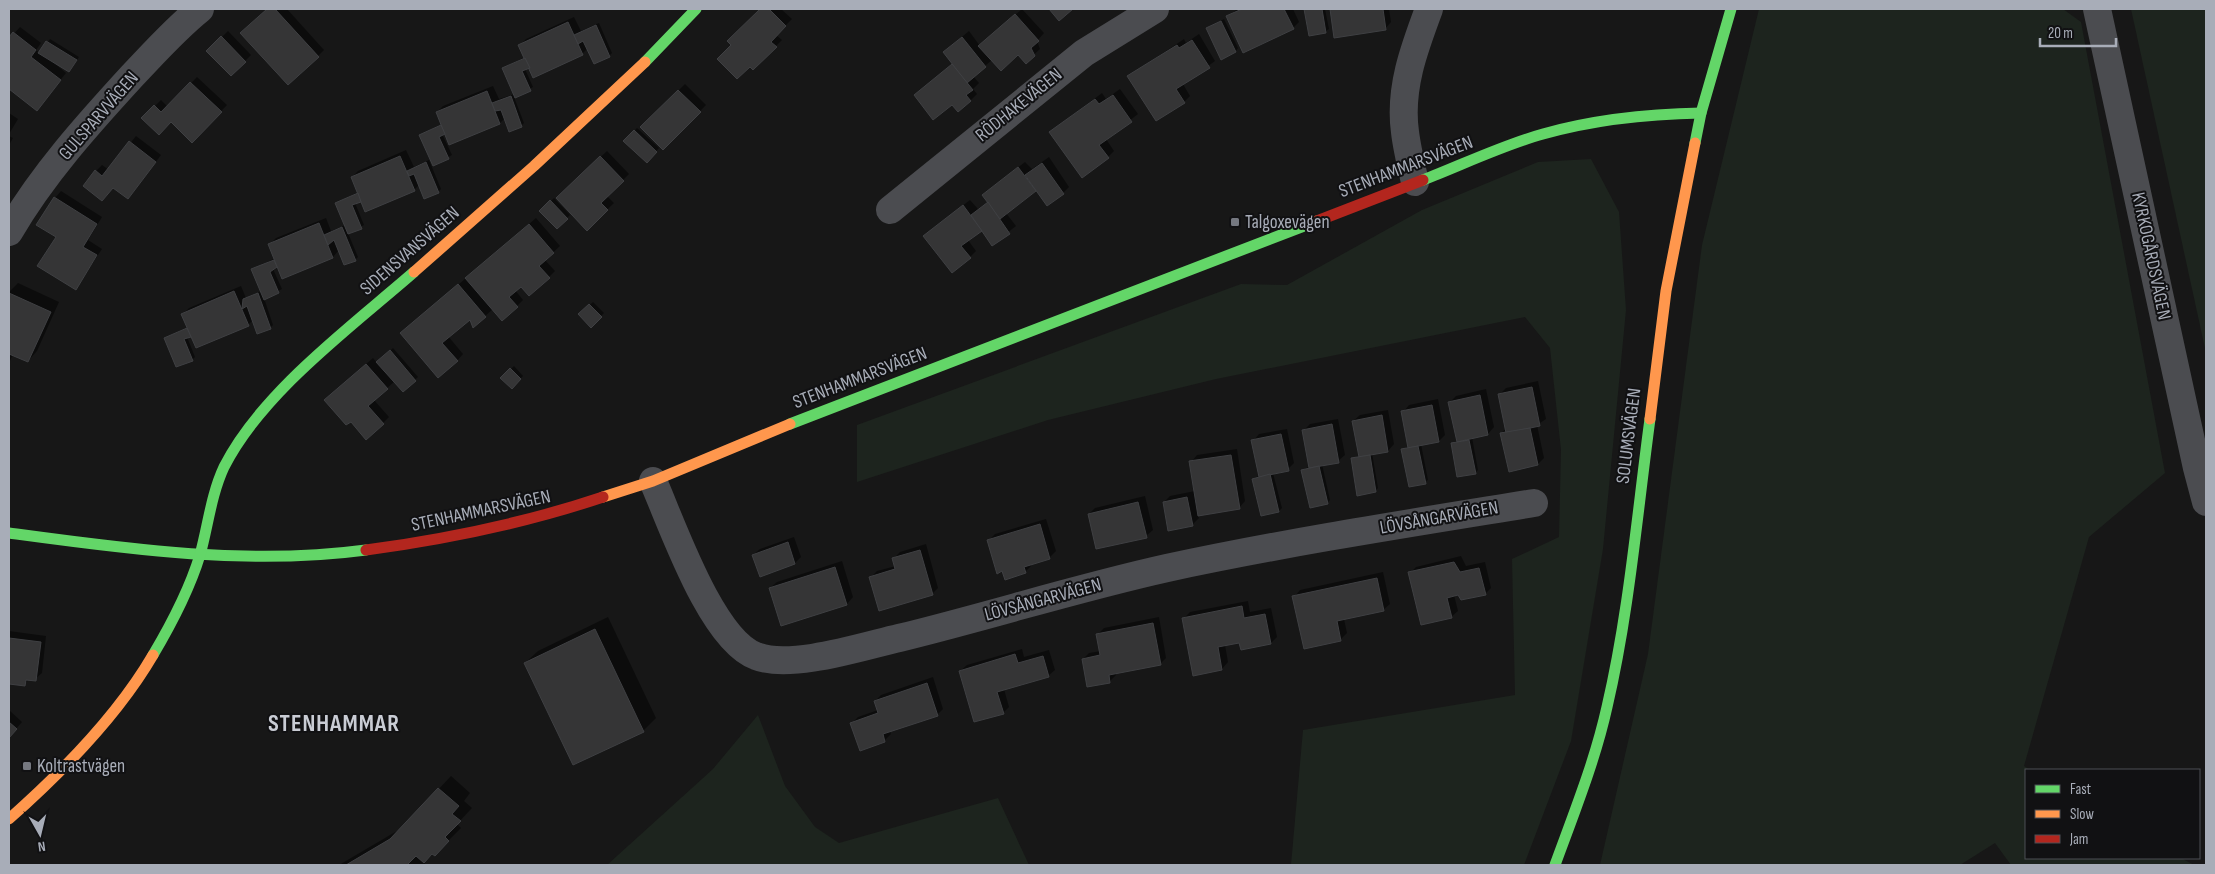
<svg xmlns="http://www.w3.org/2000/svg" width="2215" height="874" viewBox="0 0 2215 874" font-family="'Sofia Sans Condensed',sans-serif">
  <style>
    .green { fill: #1d241e }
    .shadow { fill: #0007 }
    .building { fill: #353536; stroke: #3f4043 }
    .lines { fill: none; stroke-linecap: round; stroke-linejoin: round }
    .street { stroke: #4b4c50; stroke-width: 28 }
    .fast { stroke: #63d668; stroke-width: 11 }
    .slow { stroke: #ff974d; stroke-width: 11 }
    .jam { stroke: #b3261e; stroke-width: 11 }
    .poi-dot { fill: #757880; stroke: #111113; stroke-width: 2 }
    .labels { text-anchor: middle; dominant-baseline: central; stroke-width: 4; stroke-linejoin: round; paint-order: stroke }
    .street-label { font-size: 19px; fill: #a8adb8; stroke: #111113 }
    .poi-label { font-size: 19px; fill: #a8adb8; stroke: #111113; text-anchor: start }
    .district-label { font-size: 24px; font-weight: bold; letter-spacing: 1px; fill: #c9ccd4; stroke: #111113 }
  </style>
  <rect width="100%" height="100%" fill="#171717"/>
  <!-- green -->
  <g class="green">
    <path d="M 1759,9 L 2063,9 L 2081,22 L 2165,473 L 2089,537 L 2024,766 L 2030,770 L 2026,770 L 2026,858 L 2181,858 L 2194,865 L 2011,865 L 1995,843 L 1960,865 L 1600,865 L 1648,654 L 1702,245 Z"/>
    <path d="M 2131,9 L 2206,9 L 2206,353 Z"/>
    <path d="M 1591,159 L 1619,212 L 1626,310 L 1603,549 L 1571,741 L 1524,865 L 1291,865 L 1303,730 L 1515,695 L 1512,559 L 1559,537 L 1561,450 L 1550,348 L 1525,317 L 1216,379 L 1048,420 L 857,482 L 857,425 L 1241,284 L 1287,285 L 1422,210 L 1538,162 Z"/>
    <path d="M 758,715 L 785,786 L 815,827 L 839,843 L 998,798 L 1029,865 L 607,865 L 713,769 Z"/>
  </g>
  <!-- shadow -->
  <g class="shadow">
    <path d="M 268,9 L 287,9 L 324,50 L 318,56 L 248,27 Z"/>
    <path d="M 762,9 L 781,9 L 792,19 L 776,35 L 782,40 L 753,69 L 729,41 Z"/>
    <path d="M 1022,9 L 1044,33 L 1037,41 L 1040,49 L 1026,62 L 1019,53 L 992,60 L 973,76 L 979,83 L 973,89 L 977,94 L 970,101 L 952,103 L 922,89 L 953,63 L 945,52 L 951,46 L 969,31 L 980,46 Z"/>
    <path d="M 1237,9 L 1293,9 L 1299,22 L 1293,28 L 1228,17 Z"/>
    <path d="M 1305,9 L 1325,9 L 1329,29 L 1326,31 L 1310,35 Z"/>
    <path d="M 1331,9 L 1389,9 L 1391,22 L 1385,29 L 1335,36 Z"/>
    <path d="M 574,17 L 581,31 L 599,23 L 612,53 L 609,56 L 588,48 L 582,54 L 525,69 L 533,87 L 514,97 L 524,123 L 521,126 L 505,118 L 500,123 L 445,132 L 442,134 L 452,155 L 434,165 L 420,135 L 442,124 L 437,112 L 443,106 L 493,86 L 499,99 L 515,94 L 503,68 L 525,57 L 520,45 L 526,39 Z"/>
    <path d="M 1224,19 L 1238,48 L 1236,51 L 1207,29 Z"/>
    <path d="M 20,27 L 41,43 L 36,50 L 40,53 L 50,39 L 79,57 L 69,71 L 55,62 L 54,63 L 66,73 L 37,109 L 9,87 L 9,39 Z"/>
    <path d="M 228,31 L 251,55 L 231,75 L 208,51 Z"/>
    <path d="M 1199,34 L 1215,61 L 1183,84 L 1190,96 L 1184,102 L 1129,76 L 1184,39 L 1186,43 Z"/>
    <path d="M 197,77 L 227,105 L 192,141 L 171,121 L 143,118 L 161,100 L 168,107 Z"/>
    <path d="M 685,84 L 706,105 L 663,149 L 642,127 Z"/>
    <path d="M 1120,89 L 1138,114 L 1106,139 L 1114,151 L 1108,157 L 1050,132 L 1102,93 L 1106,99 Z"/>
    <path d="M 9,113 L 18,119 L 9,134 Z"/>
    <path d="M 637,128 L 659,148 L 647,161 L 625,141 Z"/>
    <path d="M 9,136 L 13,138 L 9,145 Z"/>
    <path d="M 136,136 L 161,155 L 134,191 L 114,187 L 96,171 L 102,165 L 109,170 Z"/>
    <path d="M 406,150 L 414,167 L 429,160 L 441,189 L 438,192 L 419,185 L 414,190 L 362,200 L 355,203 L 364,225 L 348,233 L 358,257 L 355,260 L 339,250 L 333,257 L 283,277 L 278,265 L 273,269 L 282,289 L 264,298 L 273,325 L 271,327 L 258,332 L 253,320 L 248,325 L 191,334 L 187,337 L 195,357 L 192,360 L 165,338 L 188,327 L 183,314 L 189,308 L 241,286 L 246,298 L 262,291 L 253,270 L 275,258 L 269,245 L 276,238 L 326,218 L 331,231 L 346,225 L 337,203 L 358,192 L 352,177 L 358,171 Z"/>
    <path d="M 607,151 L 629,174 L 607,196 L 614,203 L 587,229 L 558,198 Z"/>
    <path d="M 1049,157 L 1069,187 L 1063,193 L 1037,189 L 1006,213 L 1016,226 L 993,244 L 982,229 L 968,240 L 976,251 L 970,257 L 931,230 L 970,200 L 978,209 L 989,201 L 983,195 L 1025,162 L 1032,169 Z"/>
    <path d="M 61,191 L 102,217 L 88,240 L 102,249 L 76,288 L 57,236 L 55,198 Z"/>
    <path d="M 554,198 L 570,215 L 557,227 L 541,211 Z"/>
    <path d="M 536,218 L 560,246 L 545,260 L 555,271 L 549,277 L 521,285 L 515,290 L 523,300 L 517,306 L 493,309 L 474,326 L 470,318 L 448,336 L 463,354 L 457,361 L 402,333 Z"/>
    <path d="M 18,283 L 59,302 L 37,351 L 28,361 L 13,354 L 9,363 L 9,292 Z"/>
    <path d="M 593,302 L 604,313 L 591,326 L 580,314 Z"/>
    <path d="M 393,348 L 418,377 L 403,390 L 395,381 L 374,400 L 389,417 L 383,423 L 332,394 L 373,358 L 377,363 Z"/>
    <path d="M 514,366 L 523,376 L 512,387 L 502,378 Z"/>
    <path d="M 1538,381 L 1546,419 L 1537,425 L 1544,458 L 1538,464 L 1501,433 L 1507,428 L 1500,394 L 1506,388 Z"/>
    <path d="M 1486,389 L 1494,427 L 1488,434 L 1472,437 L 1478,470 L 1475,473 L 1452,443 L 1458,440 L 1450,402 L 1456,396 Z"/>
    <path d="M 1438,399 L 1445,435 L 1439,441 L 1421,444 L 1428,480 L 1425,482 L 1402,450 L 1409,446 L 1403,412 L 1409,405 Z"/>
    <path d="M 1388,410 L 1394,444 L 1388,451 L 1372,453 L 1378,488 L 1375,491 L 1352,459 L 1360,455 L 1353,421 L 1360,415 Z"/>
    <path d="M 1338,419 L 1345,455 L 1338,461 L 1322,464 L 1330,500 L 1327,503 L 1303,470 L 1310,466 L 1304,430 L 1310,424 Z"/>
    <path d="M 1287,429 L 1294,463 L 1288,469 L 1273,473 L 1282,508 L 1279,511 L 1262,515 L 1253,479 L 1260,475 L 1253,441 L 1259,434 Z"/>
    <path d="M 1237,449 L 1245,501 L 1239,508 L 1198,515 L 1199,518 L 1192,525 L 1164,502 L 1170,496 L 1195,491 L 1191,462 L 1197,455 Z"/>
    <path d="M 1145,496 L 1153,530 L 1146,536 L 1089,514 L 1095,508 Z"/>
    <path d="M 1046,519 L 1056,551 L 1049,558 L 1031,563 L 1031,566 L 1025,572 L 988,541 L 995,534 Z"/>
    <path d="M 794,537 L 801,557 L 795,563 L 753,555 L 760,549 Z"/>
    <path d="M 926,544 L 938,588 L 932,594 L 871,577 L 877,571 L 896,566 L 894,558 L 900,552 Z"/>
    <path d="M 1461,556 L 1466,566 L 1485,562 L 1491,588 L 1485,594 L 1454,595 L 1458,611 L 1451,617 L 1410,573 L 1416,567 Z"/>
    <path d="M 842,561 L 853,597 L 847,604 L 782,624 L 770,588 L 777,582 Z"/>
    <path d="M 1383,572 L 1390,604 L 1383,610 L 1344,619 L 1347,633 L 1341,639 L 1305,647 L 1294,597 L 1300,590 Z"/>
    <path d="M 1248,601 L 1250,612 L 1271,608 L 1277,637 L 1271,643 L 1240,642 L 1225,645 L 1228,662 L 1222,669 L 1194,674 L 1183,619 L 1190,612 Z"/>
    <path d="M 608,617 L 656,718 L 643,731 L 525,663 L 538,651 Z"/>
    <path d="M 1159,617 L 1166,658 L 1160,664 L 1116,672 L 1116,675 L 1110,681 L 1083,659 L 1089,653 L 1101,651 L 1098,634 L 1104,628 Z"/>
    <path d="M 9,631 L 46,636 L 42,673 L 35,679 L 30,679 L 24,684 L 9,682 Z"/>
    <path d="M 1022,649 L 1024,657 L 1049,650 L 1055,670 L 1048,676 L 1004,689 L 1009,707 L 1003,713 L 960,671 L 967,665 Z"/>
    <path d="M 933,677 L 943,709 L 937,715 L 890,731 L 891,734 L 884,741 L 852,723 L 858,717 L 878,710 L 875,701 L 881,695 Z"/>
    <path d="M 9,710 L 22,722 L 9,737 Z"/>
    <path d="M 451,776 L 470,793 L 464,801 L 472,808 L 457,824 L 461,828 L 447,842 L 424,862 L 426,865 L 339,865 L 402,828 Z"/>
  </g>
  <!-- building -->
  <g class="building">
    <path d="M 267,9 L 275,9 L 319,57 L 288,85 L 240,33 Z"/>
    <path d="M 760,9 L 769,9 L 786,26 L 771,42 L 777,47 L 753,70 L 750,67 L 737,79 L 717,59 L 731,45 L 727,41 Z"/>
    <path d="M 1049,9 L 1073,9 L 1059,21 Z"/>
    <path d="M 1242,9 L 1284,9 L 1294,29 L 1243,53 L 1226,16 Z"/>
    <path d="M 1304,9 L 1322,9 L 1326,33 L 1309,36 Z"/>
    <path d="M 1330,9 L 1383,9 L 1386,30 L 1334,38 Z"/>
    <path d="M 1015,14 L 1039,41 L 1031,48 L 1035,56 L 1026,64 L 1018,55 L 1001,71 L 978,46 Z"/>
    <path d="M 1221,21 L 1236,52 L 1221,60 L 1206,28 Z"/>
    <path d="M 568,22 L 583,55 L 533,78 L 518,45 Z"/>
    <path d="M 596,25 L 610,57 L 594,64 L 583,41 L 578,44 L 574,35 Z"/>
    <path d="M 13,32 L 36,50 L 31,57 L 61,80 L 37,111 L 9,89 L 9,37 Z"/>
    <path d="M 221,36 L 246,62 L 231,76 L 206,51 Z"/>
    <path d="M 962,37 L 986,67 L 967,83 L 943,52 Z"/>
    <path d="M 1192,40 L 1210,68 L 1176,89 L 1185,103 L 1156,121 L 1127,76 L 1177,45 L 1179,48 Z"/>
    <path d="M 46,41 L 77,60 L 69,72 L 38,53 Z"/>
    <path d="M 525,58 L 530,68 L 522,71 L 531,91 L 515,98 L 502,68 Z"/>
    <path d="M 952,64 L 973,90 L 966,95 L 971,101 L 958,112 L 952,105 L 933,120 L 914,95 Z"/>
    <path d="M 190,82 L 222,112 L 192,143 L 171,122 L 159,135 L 141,118 L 154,105 L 161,112 Z"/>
    <path d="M 678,90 L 701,112 L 663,150 L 640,127 Z"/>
    <path d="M 487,91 L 500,124 L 449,145 L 436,112 Z"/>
    <path d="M 1113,95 L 1132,122 L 1099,145 L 1109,158 L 1082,178 L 1049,132 L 1095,99 L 1099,104 Z"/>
    <path d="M 511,96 L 522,127 L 509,132 L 501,110 L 495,111 L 492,103 Z"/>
    <path d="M 441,125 L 445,134 L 439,137 L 449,159 L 433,166 L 419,135 Z"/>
    <path d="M 634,130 L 657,152 L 647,163 L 623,141 Z"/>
    <path d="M 129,141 L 156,162 L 128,199 L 113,188 L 102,201 L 83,186 L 95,170 L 102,176 Z"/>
    <path d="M 400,156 L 415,191 L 365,212 L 351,177 Z"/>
    <path d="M 600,156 L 624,181 L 601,203 L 608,210 L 587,231 L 556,198 Z"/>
    <path d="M 426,162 L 439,193 L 424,199 L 414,174 L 409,176 L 407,171 Z"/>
    <path d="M 1042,163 L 1064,194 L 1047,206 L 1025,175 Z"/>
    <path d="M 1018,167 L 1036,191 L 1000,219 L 982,195 Z"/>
    <path d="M 358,193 L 361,202 L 352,205 L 362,229 L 348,234 L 335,203 Z"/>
    <path d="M 54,197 L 97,224 L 83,247 L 97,255 L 76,290 L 37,266 L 56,237 L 36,225 Z"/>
    <path d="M 550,200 L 568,219 L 557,229 L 539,211 Z"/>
    <path d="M 988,202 L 1010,234 L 992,246 L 971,215 Z"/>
    <path d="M 963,205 L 982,231 L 961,246 L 971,258 L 952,273 L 923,236 Z"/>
    <path d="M 319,223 L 333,258 L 282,279 L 268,244 Z"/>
    <path d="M 529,224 L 554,253 L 539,266 L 550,278 L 529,296 L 521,287 L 509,297 L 518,307 L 502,321 L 465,278 Z"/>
    <path d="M 342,227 L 356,261 L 344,265 L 334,240 L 328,245 L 324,235 Z"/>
    <path d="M 274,260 L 277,267 L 270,272 L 279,293 L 264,300 L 251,269 Z"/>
    <path d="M 458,284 L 486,317 L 473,328 L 470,320 L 442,343 L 458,361 L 438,378 L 400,333 Z"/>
    <path d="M 234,291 L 249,326 L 196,348 L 181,314 Z"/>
    <path d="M 9,293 L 51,312 L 28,362 L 9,354 Z"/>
    <path d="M 258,293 L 271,329 L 257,334 L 247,306 L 242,309 L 243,299 Z"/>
    <path d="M 589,304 L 602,317 L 591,328 L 578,314 Z"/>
    <path d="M 187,328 L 191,337 L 184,339 L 193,361 L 176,367 L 164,338 Z"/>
    <path d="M 390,350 L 416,381 L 403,392 L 376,362 Z"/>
    <path d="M 366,364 L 388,389 L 368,406 L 384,424 L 366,440 L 351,422 L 346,425 L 324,400 Z"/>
    <path d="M 510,368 L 521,379 L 512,389 L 500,378 Z"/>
    <path d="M 1532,387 L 1540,426 L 1506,433 L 1498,394 Z"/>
    <path d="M 1480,395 L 1488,435 L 1457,442 L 1448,402 Z"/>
    <path d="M 1432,405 L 1439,442 L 1408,448 L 1401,411 Z"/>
    <path d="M 1382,415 L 1388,452 L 1359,457 L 1352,421 Z"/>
    <path d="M 1332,424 L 1339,463 L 1309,468 L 1302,430 Z"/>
    <path d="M 1530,428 L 1538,465 L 1509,472 L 1500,433 Z"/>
    <path d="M 1281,434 L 1289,471 L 1259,477 L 1251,440 Z"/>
    <path d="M 1469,440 L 1476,474 L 1457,477 L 1451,443 Z"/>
    <path d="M 1418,446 L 1426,484 L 1409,487 L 1401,449 Z"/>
    <path d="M 1231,455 L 1240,509 L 1198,516 L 1189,461 Z"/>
    <path d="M 1370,455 L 1376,492 L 1357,496 L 1351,458 Z"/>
    <path d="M 1319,466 L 1328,504 L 1310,508 L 1301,470 Z"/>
    <path d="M 1270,474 L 1279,512 L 1261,516 L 1252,479 Z"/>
    <path d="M 1187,497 L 1193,526 L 1168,531 L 1163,502 Z"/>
    <path d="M 1138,502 L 1147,538 L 1096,549 L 1088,514 Z"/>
    <path d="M 1040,524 L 1050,559 L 1024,567 L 1026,573 L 1005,580 L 1002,571 L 997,574 L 987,540 Z"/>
    <path d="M 788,542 L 795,564 L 760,577 L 752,555 Z"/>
    <path d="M 920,550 L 933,595 L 879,611 L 869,577 L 895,569 L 892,558 Z"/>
    <path d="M 1454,562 L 1460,572 L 1479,568 L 1486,595 L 1461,600 L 1458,595 L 1447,598 L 1452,618 L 1421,625 L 1408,572 Z"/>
    <path d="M 835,567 L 847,605 L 781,626 L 769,588 Z"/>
    <path d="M 1377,578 L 1384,611 L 1337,621 L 1341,641 L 1304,649 L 1292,596 Z"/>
    <path d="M 1242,606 L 1244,618 L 1265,614 L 1271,644 L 1241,650 L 1239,643 L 1218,647 L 1222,670 L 1193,676 L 1182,618 Z"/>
    <path d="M 1153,623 L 1161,665 L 1109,675 L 1110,683 L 1087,687 L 1082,659 L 1100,655 L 1096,634 Z"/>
    <path d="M 595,629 L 644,732 L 573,765 L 524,663 Z"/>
    <path d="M 9,638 L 41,642 L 36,681 L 26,680 L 25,686 L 9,684 Z"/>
    <path d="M 1015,654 L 1018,663 L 1043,656 L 1049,677 L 997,692 L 1004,714 L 974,722 L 959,671 Z"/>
    <path d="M 927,683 L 938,716 L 883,734 L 885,742 L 860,751 L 850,723 L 878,713 L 874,701 Z"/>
    <path d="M 9,722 L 17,729 L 9,738 Z"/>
    <path d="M 438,788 L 459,806 L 452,814 L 461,821 L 445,837 L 449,841 L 435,856 L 432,854 L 424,863 L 416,856 L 407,865 L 346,865 L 390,839 Z"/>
  </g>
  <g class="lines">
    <!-- street -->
    <g class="street">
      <path d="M 2097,9 L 2197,468 L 2206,502"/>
      <path d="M 1415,182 C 1411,165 1407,149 1405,132 C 1399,89 1414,49 1429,9"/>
      <path d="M 890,210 L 1084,53 L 1155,9"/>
      <path d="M 9,232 C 42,175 88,124 132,76 C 154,53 175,29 200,9"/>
      <path d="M 653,481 C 672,524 711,639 756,656 C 790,670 864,646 899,638 C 989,616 1077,588 1167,568 C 1288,542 1411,523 1534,503"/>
    </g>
    <!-- fast -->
    <g class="fast">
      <path d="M 645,62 L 696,9"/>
      <path d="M 1695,143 L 1701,113 L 1731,9"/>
      <path d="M 1423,180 C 1462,165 1503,145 1543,134 C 1596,119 1647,114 1701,113"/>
      <path d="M 790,424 L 1317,221"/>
      <path d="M 9,533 C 127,549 247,566 366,550"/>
      <path d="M 153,655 C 172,623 189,591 200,555 C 208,526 211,495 224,467 C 262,392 351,327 414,272"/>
      <path d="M 1555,865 C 1574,813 1595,761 1607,707 C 1629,613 1637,515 1650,419"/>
    </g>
    <!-- slow -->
    <g class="slow">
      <path d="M 414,272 L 534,166 L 645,62"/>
      <path d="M 1650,419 L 1666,291 L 1695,143"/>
      <path d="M 603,497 L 653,481 L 790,424"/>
      <path d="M 9,819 C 61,773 118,715 153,655"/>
    </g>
    <!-- jam -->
    <g class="jam">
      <path d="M 1317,221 L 1423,180"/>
      <path d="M 366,550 C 447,539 526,523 603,497"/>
    </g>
  </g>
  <!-- markers -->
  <g class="poi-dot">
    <rect x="1230" y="217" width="10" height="10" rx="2.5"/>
    <rect x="22" y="761" width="10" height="10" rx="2.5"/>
  </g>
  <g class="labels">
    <!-- street labels -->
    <g class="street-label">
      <text transform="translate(1019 105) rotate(-39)">RÖDHAKEVÄGEN</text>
      <text transform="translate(99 116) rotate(-49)">GULSPARVVÄGEN</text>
      <text transform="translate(1406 167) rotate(-21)">STENHAMMARSVÄGEN</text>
      <text transform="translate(410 251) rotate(-41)">SIDENSVANSVÄGEN</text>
      <text transform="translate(2151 256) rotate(78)">KYRKOGÅRDSVÄGEN</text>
      <text transform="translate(860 378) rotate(-21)">STENHAMMARSVÄGEN</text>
      <text transform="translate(1629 436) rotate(-83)">SOLUMSVÄGEN</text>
      <text transform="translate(481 511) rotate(-12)">STENHAMMARSVÄGEN</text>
      <text transform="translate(1439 518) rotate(-10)">LÖVSÅNGARVÄGEN</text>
      <text transform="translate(1043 600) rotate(-15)">LÖVSÅNGARVÄGEN</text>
    </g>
    <!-- poi labels -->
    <g class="poi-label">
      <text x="1245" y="222">Talgoxevägen</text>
      <text x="37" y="766">Koltrastvägen</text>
    </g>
    <!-- district labels -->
    <g class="district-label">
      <text x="334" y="723">STENHAMMAR</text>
    </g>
  </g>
  <!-- border -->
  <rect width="2215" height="874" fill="none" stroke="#a8adb8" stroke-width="20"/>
  <!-- legend -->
  <rect x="2025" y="769" width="175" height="90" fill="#111113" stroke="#4d4f55"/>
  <rect x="2035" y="785" width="25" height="8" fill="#63d668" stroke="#4d4f55"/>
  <text x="2070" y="794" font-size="15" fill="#a8adb8">Fast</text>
  <rect x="2035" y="810" width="25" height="8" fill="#ff974d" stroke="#4d4f55"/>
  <text x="2070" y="819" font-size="15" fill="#a8adb8">Slow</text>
  <rect x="2035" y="835" width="25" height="8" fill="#b3261e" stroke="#4d4f55"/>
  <text x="2070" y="844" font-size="15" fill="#a8adb8">Jam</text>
  <!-- north arrow -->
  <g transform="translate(40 834) rotate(172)" stroke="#111113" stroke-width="4" paint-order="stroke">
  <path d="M0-4L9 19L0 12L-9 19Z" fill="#a8adb8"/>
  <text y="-8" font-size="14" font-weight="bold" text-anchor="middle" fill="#a8adb8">N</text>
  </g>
  <!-- scale -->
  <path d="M2040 38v8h76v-8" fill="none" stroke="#a8adb8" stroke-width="2.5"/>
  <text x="2048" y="38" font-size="15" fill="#a8adb8" stroke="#111113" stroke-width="4" paint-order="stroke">20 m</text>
</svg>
